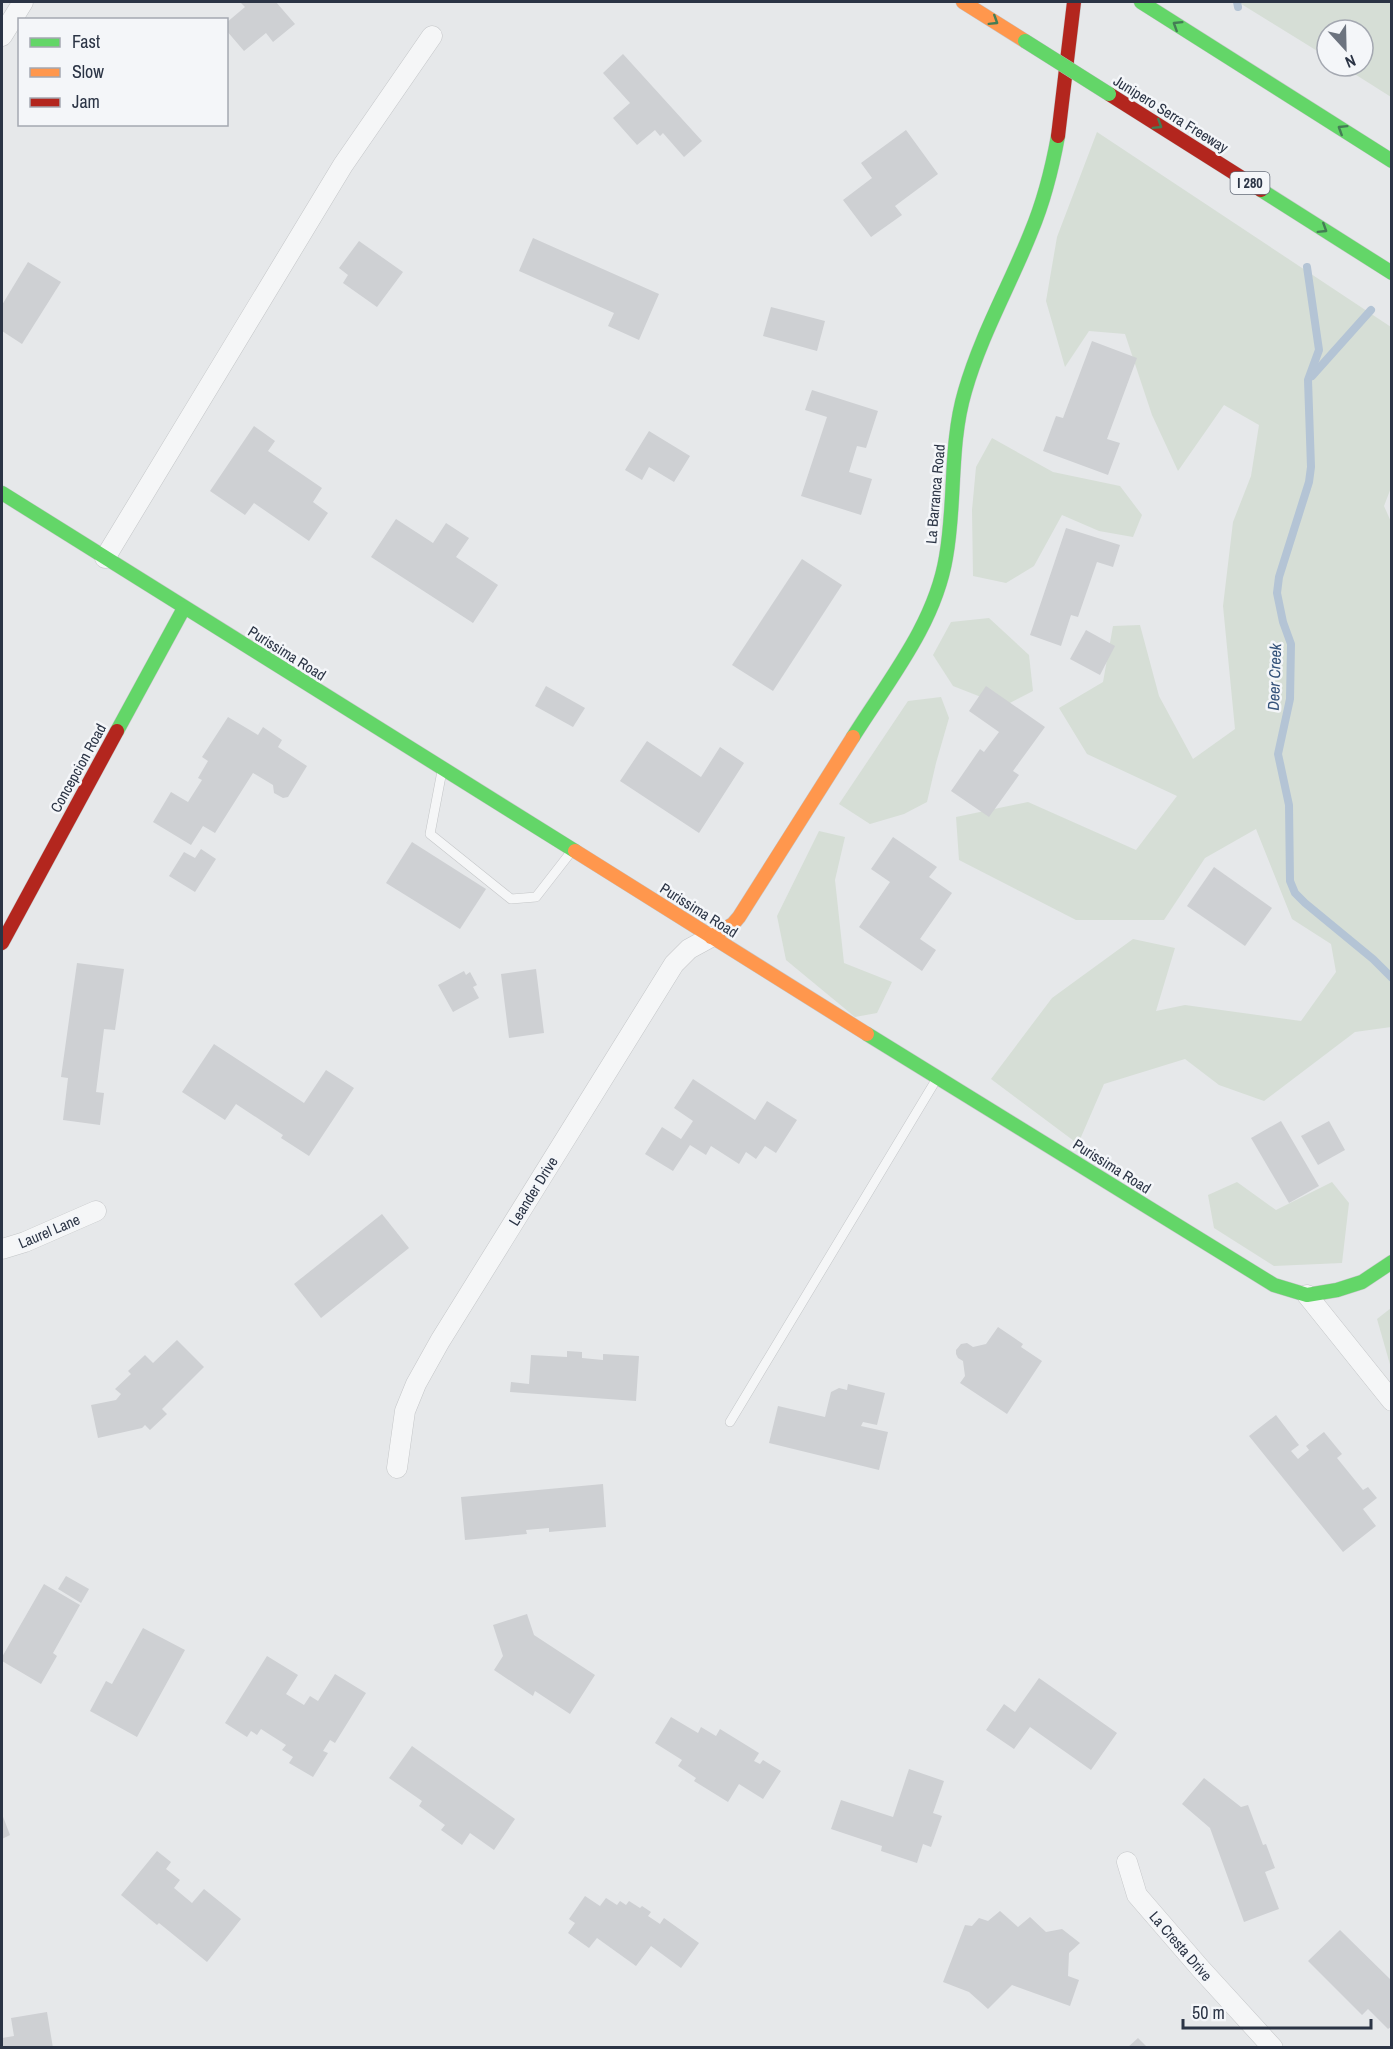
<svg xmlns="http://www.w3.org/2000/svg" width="1393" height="2049" viewBox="0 0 1393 2049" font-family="'Archivo Narrow',sans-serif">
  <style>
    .green { fill: #d6ded6 }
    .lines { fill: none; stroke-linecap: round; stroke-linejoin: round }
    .stream { stroke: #b4c4d5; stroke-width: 8 }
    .building { fill: #ced0d3 }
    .lane-casing { stroke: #c4c6c8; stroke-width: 10 }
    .street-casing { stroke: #c4c6c8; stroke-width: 21 }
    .fast-casing { stroke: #c4c6c8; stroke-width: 15 }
    .slow-casing { stroke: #c4c6c8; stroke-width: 15 }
    .jam-casing { stroke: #c4c6c8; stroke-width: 15 }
    .lane { stroke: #f5f6f7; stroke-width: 9 }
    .street { stroke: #f5f6f7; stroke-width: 20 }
    .fast { stroke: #63d668; stroke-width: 14 }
    .slow { stroke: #ff974d; stroke-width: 14 }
    .jam { stroke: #b3261e; stroke-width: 14 }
    .fast-bridge-casing { stroke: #b8bbbf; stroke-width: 15; stroke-linecap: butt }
    .fast-bridge { stroke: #63d668; stroke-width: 14 }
    .oneway { stroke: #447d55 }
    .labels { text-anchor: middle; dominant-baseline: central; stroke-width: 5; stroke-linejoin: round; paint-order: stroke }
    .shield { fill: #f4f6f9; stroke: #676e7b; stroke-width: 1.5 }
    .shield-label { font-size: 14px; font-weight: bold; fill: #2b3445 }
    .street-label { font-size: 15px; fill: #2b3445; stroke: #f4f6f9 }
    .water-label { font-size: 16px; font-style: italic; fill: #34527a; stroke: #f4f6f9 }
  </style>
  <rect width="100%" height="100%" fill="#e6e8ea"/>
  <!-- green -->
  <g class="green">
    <path d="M 1238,2 L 1391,2 L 1391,97 L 1342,66 L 1363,66 L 1363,30 L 1327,30 L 1327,57 Z"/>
    <path d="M 1097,132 L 1391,327 L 1392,485 L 1384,506 L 1392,524 L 1391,1027 L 1355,1032 L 1264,1101 L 1219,1085 L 1185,1059 L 1104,1084 L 1078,1144 L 991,1079 L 1052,998 L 1133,939 L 1175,948 L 1156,1011 L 1185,1005 L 1301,1021 L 1336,972 L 1331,944 L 1292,919 L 1256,829 L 1205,858 L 1164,920 L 1076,920 L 959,860 L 956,817 L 1028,802 L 1136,850 L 1177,796 L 1087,754 L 1059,708 L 1103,682 L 1113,626 L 1140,625 L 1159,696 L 1193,759 L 1235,729 L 1223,606 L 1233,522 L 1251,476 L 1259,425 L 1224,405 L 1178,471 L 1152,415 L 1125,334 L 1089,331 L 1065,367 L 1046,301 L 1057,237 Z"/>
    <path d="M 992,438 L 1053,472 L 1120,486 L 1142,515 L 1133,537 L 1099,531 L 1062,515 L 1034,566 L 1006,583 L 973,576 L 972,510 L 976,467 Z"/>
    <path d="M 989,618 L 1029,655 L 1033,691 L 1004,706 L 953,686 L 933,655 L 951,622 Z"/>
    <path d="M 941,697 L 949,718 L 936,763 L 927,802 L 904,814 L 870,824 L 839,804 L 908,701 Z"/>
    <path d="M 819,831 L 845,837 L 835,880 L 844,963 L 892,982 L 877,1013 L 855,1017 L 786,960 L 777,916 Z"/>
    <path d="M 1237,1182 L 1276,1210 L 1332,1182 L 1349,1203 L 1342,1263 L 1274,1266 L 1214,1228 L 1208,1195 Z"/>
    <path d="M 1391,1308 L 1391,1368 L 1377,1319 Z"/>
  </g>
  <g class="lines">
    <!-- stream -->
    <g class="stream">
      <path d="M 1237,2 L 1238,7"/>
      <path d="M 1307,267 L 1319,350 L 1308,380 L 1311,467 L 1309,482 L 1279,577 L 1277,593 L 1283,622 L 1291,644 L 1290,699 L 1278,754 L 1289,805 L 1290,881 L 1295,893 L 1305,903 L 1373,959 L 1392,978"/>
      <path d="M 1312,376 L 1371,310"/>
    </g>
  </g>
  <!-- building -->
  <g class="building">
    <path d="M 240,2 L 276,2 L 295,24 L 273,42 L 266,33 L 244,51 L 226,30 L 226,23 L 245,7 Z"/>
    <path d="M 623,54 L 702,141 L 684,157 L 663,133 L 660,136 L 655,130 L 637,145 L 613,118 L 630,103 L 603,73 Z"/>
    <path d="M 906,130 L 938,174 L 895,206 L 902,215 L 871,237 L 843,200 L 872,178 L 861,163 Z"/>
    <path d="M 533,238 L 659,294 L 639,340 L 608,326 L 614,313 L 519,271 Z"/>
    <path d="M 359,241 L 403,272 L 377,307 L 343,283 L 348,275 L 339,268 Z"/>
    <path d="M 28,262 L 61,282 L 22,344 L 2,331 L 2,305 Z"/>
    <path d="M 771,307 L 825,321 L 817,351 L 763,336 Z"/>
    <path d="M 1092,341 L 1137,358 L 1107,439 L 1120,443 L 1108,475 L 1043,451 L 1056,416 L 1063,418 Z"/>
    <path d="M 812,390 L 878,411 L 866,448 L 857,446 L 849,472 L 872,479 L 861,515 L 801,496 L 827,417 L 805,410 Z"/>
    <path d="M 254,426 L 275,441 L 268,451 L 322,488 L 313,502 L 328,513 L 309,541 L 254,503 L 245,515 L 210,491 Z"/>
    <path d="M 649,431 L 690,456 L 674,482 L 649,467 L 642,480 L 625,470 Z"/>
    <path d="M 396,519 L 433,543 L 446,523 L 469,538 L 456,557 L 498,585 L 473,623 L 371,557 Z"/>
    <path d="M 1066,528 L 1120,545 L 1113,567 L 1097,562 L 1078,617 L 1071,615 L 1061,646 L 1030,635 Z"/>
    <path d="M 802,559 L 842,585 L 773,691 L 732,665 Z"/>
    <path d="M 1086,630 L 1115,646 L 1100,675 L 1070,659 Z"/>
    <path d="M 546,686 L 585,708 L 573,727 L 535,706 Z"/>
    <path d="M 986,686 L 1045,727 L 1013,771 L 1019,775 L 989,817 L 951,791 L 980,749 L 984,752 L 999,732 L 969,711 Z"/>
    <path d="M 228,717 L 258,735 L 263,727 L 282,740 L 278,747 L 307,766 L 288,797 L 283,798 L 274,793 L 273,785 L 253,773 L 215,833 L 203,826 L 191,845 L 153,822 L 171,792 L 188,802 L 202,780 L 198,778 L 208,761 L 202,757 Z"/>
    <path d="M 647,741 L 701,777 L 720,747 L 744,763 L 699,833 L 620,781 Z"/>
    <path d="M 893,837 L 937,867 L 929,877 L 952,893 L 920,939 L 936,950 L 922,971 L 859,927 L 890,882 L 871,869 Z"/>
    <path d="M 412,842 L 486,889 L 460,929 L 386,883 Z"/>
    <path d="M 201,849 L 216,859 L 195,892 L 169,876 L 184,852 L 195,858 Z"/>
    <path d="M 1214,867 L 1272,908 L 1245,946 L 1187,906 Z"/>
    <path d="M 77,963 L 124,969 L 115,1030 L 104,1029 L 96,1092 L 104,1093 L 100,1125 L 63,1120 L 68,1078 L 61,1077 Z"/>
    <path d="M 536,969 L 544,1033 L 509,1038 L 501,974 Z"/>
    <path d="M 464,971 L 466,975 L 470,972 L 477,985 L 473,987 L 479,998 L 453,1012 L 438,985 Z"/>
    <path d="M 214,1044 L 304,1103 L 326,1070 L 354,1088 L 309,1156 L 281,1138 L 283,1135 L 236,1104 L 225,1120 L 182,1092 Z"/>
    <path d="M 693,1079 L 755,1120 L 767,1101 L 797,1120 L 776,1153 L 765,1146 L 756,1159 L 746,1152 L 739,1164 L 711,1146 L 706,1155 L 690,1145 L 673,1171 L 645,1154 L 662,1127 L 681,1139 L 693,1121 L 674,1108 Z"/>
    <path d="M 1281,1121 L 1319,1186 L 1289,1203 L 1251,1138 Z"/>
    <path d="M 1329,1121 L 1345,1150 L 1318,1165 L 1301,1136 Z"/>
    <path d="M 382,1214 L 409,1248 L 321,1318 L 294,1284 Z"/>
    <path d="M 998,1327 L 1023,1344 L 1021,1347 L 1042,1361 L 1007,1414 L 960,1383 L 965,1376 L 963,1361 L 958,1358 L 956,1354 L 956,1350 L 961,1344 L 967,1343 L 973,1347 L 986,1344 Z"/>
    <path d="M 177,1340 L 204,1367 L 162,1409 L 167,1414 L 150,1430 L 145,1425 L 142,1428 L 98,1438 L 91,1405 L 116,1400 L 121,1394 L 115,1389 L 131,1374 L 128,1371 L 145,1355 L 153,1363 Z"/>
    <path d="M 567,1351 L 582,1352 L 582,1358 L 603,1360 L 603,1354 L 639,1356 L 636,1401 L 510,1392 L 511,1382 L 529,1384 L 531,1355 L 567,1357 Z"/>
    <path d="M 848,1384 L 885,1393 L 877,1425 L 863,1422 L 861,1426 L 888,1432 L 879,1470 L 769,1443 L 778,1406 L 825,1417 L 831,1392 L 839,1388 L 847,1390 Z"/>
    <path d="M 1276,1415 L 1299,1445 L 1291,1451 L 1298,1459 L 1309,1450 L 1306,1446 L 1324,1432 L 1342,1454 L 1337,1458 L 1363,1490 L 1368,1487 L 1377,1498 L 1363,1509 L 1376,1526 L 1343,1552 L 1249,1436 Z"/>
    <path d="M 603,1484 L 606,1527 L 549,1532 L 549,1528 L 526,1530 L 527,1534 L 465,1540 L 461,1497 Z"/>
    <path d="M 66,1576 L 89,1589 L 81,1603 L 58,1589 Z"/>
    <path d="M 44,1584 L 80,1605 L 53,1653 L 57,1656 L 41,1684 L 2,1661 L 2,1657 Z"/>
    <path d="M 527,1614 L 534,1635 L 595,1675 L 570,1714 L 535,1691 L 533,1696 L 494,1670 L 503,1656 L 493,1625 Z"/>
    <path d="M 143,1628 L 185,1650 L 137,1737 L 90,1711 L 106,1681 L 112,1684 Z"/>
    <path d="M 267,1656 L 298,1675 L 286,1694 L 304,1705 L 310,1696 L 318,1701 L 335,1674 L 366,1693 L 335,1743 L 330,1740 L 323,1751 L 328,1753 L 313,1777 L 289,1763 L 293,1757 L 282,1750 L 286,1745 L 261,1729 L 257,1735 L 251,1731 L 247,1737 L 225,1723 Z"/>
    <path d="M 1039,1678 L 1117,1733 L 1091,1770 L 1030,1727 L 1014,1749 L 986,1730 L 1004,1704 L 1015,1712 Z"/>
    <path d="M 671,1717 L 698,1733 L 701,1727 L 716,1736 L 720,1729 L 759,1753 L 754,1761 L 760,1764 L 763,1760 L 781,1771 L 763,1799 L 739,1784 L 728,1802 L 694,1781 L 696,1778 L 678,1766 L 682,1760 L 655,1743 Z"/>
    <path d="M 412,1746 L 515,1819 L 494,1850 L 470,1833 L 462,1845 L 441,1830 L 445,1825 L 419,1806 L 422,1801 L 389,1778 Z"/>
    <path d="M 909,1769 L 944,1781 L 933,1813 L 942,1816 L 931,1847 L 923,1844 L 917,1863 L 881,1851 L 882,1846 L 831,1829 L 841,1800 L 893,1817 Z"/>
    <path d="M 1204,1778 L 1241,1807 L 1248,1805 L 1263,1845 L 1266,1844 L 1275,1868 L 1265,1872 L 1279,1909 L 1244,1922 L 1210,1828 L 1182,1804 Z"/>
    <path d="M 2,1814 L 10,1835 L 2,1839 Z"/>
    <path d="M 157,1851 L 171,1862 L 166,1869 L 180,1880 L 174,1888 L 192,1903 L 204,1889 L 241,1919 L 207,1962 L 159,1923 L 157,1925 L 121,1895 Z"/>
    <path d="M 585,1896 L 600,1906 L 606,1898 L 617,1905 L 620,1901 L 626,1905 L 629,1901 L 640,1908 L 642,1906 L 651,1912 L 648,1916 L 660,1924 L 664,1918 L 699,1943 L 681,1968 L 651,1946 L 636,1966 L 597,1938 L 589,1948 L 568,1933 L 575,1923 L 569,1919 Z"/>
    <path d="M 1000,1911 L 1018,1927 L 1030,1917 L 1046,1932 L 1062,1929 L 1080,1943 L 1069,1953 L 1068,1976 L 1079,1980 L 1070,2006 L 1012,1985 L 988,2009 L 969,1992 L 943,1982 L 965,1925 L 972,1926 L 979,1918 L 988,1921 Z"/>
    <path d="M 1340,1930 L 1392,1981 L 1392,2026 L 1388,2029 L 1368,2009 L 1362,2015 L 1308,1961 Z"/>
    <path d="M 47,2012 L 53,2048 L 2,2048 L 2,2038 L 14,2036 L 11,2018 Z"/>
    <path d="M 1138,2038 L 1148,2048 L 1127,2048 Z"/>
  </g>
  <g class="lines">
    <defs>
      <g id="lane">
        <path d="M 442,771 L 430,834 L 511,899 L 536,897 L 571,852"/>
        <path d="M 730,1422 L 936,1080"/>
      </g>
      <g id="street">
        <path d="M 2,36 L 23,2"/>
        <path d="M 105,558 L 343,165 L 432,36"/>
        <path d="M 2,1249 L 25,1242 L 96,1211"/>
        <path d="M 1307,1295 L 1392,1401"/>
        <path d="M 397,1468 L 405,1411 L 416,1384 L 440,1341 L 674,964 L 689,949 L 711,937"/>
        <path d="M 1127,1862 L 1137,1895 L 1200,1968 L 1273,2048"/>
      </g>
      <g id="fast">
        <path d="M 1141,2 L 1392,161"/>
        <path d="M 1261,190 L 1392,273"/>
        <path d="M 2,493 L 575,851"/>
        <path d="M 117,731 L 184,608"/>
        <path d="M 853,737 C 888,681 935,624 946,557 C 956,502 949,445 965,391 C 981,335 1010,285 1031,232 C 1044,201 1052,169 1058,136"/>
        <path d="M 867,1034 L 1274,1285 L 1307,1295 L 1337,1290 L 1362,1282 L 1392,1262"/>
      </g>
      <g id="slow">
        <path d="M 963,2 L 1025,41"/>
        <path d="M 575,851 L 867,1034"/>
        <path d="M 711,937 L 733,924 L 739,917 L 853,737"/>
      </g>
      <g id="jam">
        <path d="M 1109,94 L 1261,190"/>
        <path d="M 1058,136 L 1074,2"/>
        <path d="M 2,943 L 117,731"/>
      </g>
    </defs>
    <!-- lane casing -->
    <use href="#lane" class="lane-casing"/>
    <!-- street casing -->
    <use href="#street" class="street-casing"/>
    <!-- fast casing -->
    <use href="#fast" class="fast-casing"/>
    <!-- slow casing -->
    <use href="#slow" class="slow-casing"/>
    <!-- jam casing -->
    <use href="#jam" class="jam-casing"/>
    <!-- lane -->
    <use href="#lane" class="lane"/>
    <!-- street -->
    <use href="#street" class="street"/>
    <!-- fast -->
    <use href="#fast" class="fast"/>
    <!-- slow -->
    <use href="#slow" class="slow"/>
    <!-- jam -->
    <use href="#jam" class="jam"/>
    <defs>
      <path id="fast-bridge" d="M 1025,41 L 1109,94"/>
    </defs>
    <!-- fast-bridge casing -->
    <use href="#fast-bridge" class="fast-bridge-casing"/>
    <!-- fast-bridge -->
    <use href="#fast-bridge" class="fast-bridge"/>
  </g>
  <!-- one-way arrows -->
  <defs><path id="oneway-chevron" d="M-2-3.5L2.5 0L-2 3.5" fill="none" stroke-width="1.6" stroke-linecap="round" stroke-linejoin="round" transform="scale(1.5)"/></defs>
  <g class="oneway">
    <use href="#oneway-chevron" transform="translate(994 21) rotate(32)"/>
    <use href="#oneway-chevron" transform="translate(1177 25) rotate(-148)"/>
    <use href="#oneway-chevron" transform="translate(1158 125) rotate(32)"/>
    <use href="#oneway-chevron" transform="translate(1342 129) rotate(-148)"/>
    <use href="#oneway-chevron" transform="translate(1323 229) rotate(32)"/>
  </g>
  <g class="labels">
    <!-- shield labels -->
    <rect class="shield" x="1230.5" y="172" width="39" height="22" rx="4.5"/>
    <g class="shield-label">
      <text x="1250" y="183">I 280</text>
    </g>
    <!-- street labels -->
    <g class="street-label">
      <text transform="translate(1171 114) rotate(32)">Junipero Serra Freeway</text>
      <text transform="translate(935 494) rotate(-85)">La Barranca Road</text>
      <text transform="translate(287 653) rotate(32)">Purissima Road</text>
      <text transform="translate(78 768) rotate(-61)">Concepcion Road</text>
      <text transform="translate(699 910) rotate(32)">Purissima Road</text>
      <text transform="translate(1112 1166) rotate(32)">Purissima Road</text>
      <text transform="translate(533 1191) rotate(-58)">Leander Drive</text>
      <text transform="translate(49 1231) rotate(-23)">Laurel Lane</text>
      <text transform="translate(1181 1946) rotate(49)">La Cresta Drive</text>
    </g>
    <!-- water labels -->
    <g class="water-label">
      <text transform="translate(1274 677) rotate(-88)">Deer Creek</text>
    </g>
  </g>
  <!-- border -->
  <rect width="1393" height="2049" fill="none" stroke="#2b3445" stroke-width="6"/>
  <!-- legend -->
  <rect x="18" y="18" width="210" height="108" fill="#f4f6f9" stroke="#a4a8b1" stroke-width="1.5"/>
  <rect x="30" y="38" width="30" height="9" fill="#63d668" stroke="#a4a8b1" stroke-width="1.5"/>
  <text x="72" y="48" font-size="18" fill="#2b3445">Fast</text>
  <rect x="30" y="68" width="30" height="9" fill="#ff974d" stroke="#a4a8b1" stroke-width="1.5"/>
  <text x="72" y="78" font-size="18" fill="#2b3445">Slow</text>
  <rect x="30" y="98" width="30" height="9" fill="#b3261e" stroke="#a4a8b1" stroke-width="1.5"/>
  <text x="72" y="108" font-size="18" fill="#2b3445">Jam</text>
  <!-- north arrow -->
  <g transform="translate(1345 48) rotate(158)"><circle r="28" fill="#f4f6f9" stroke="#a4a8b1" stroke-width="1.5"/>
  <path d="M0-4.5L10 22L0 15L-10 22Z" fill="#6c737f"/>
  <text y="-9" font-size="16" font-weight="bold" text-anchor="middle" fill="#2b3445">N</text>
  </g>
  <!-- scale -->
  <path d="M1183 2019v9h188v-9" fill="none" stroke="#2b3445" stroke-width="3"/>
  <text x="1192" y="2019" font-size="18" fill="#2b3445" stroke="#f4f6f9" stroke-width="4.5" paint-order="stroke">50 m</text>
</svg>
